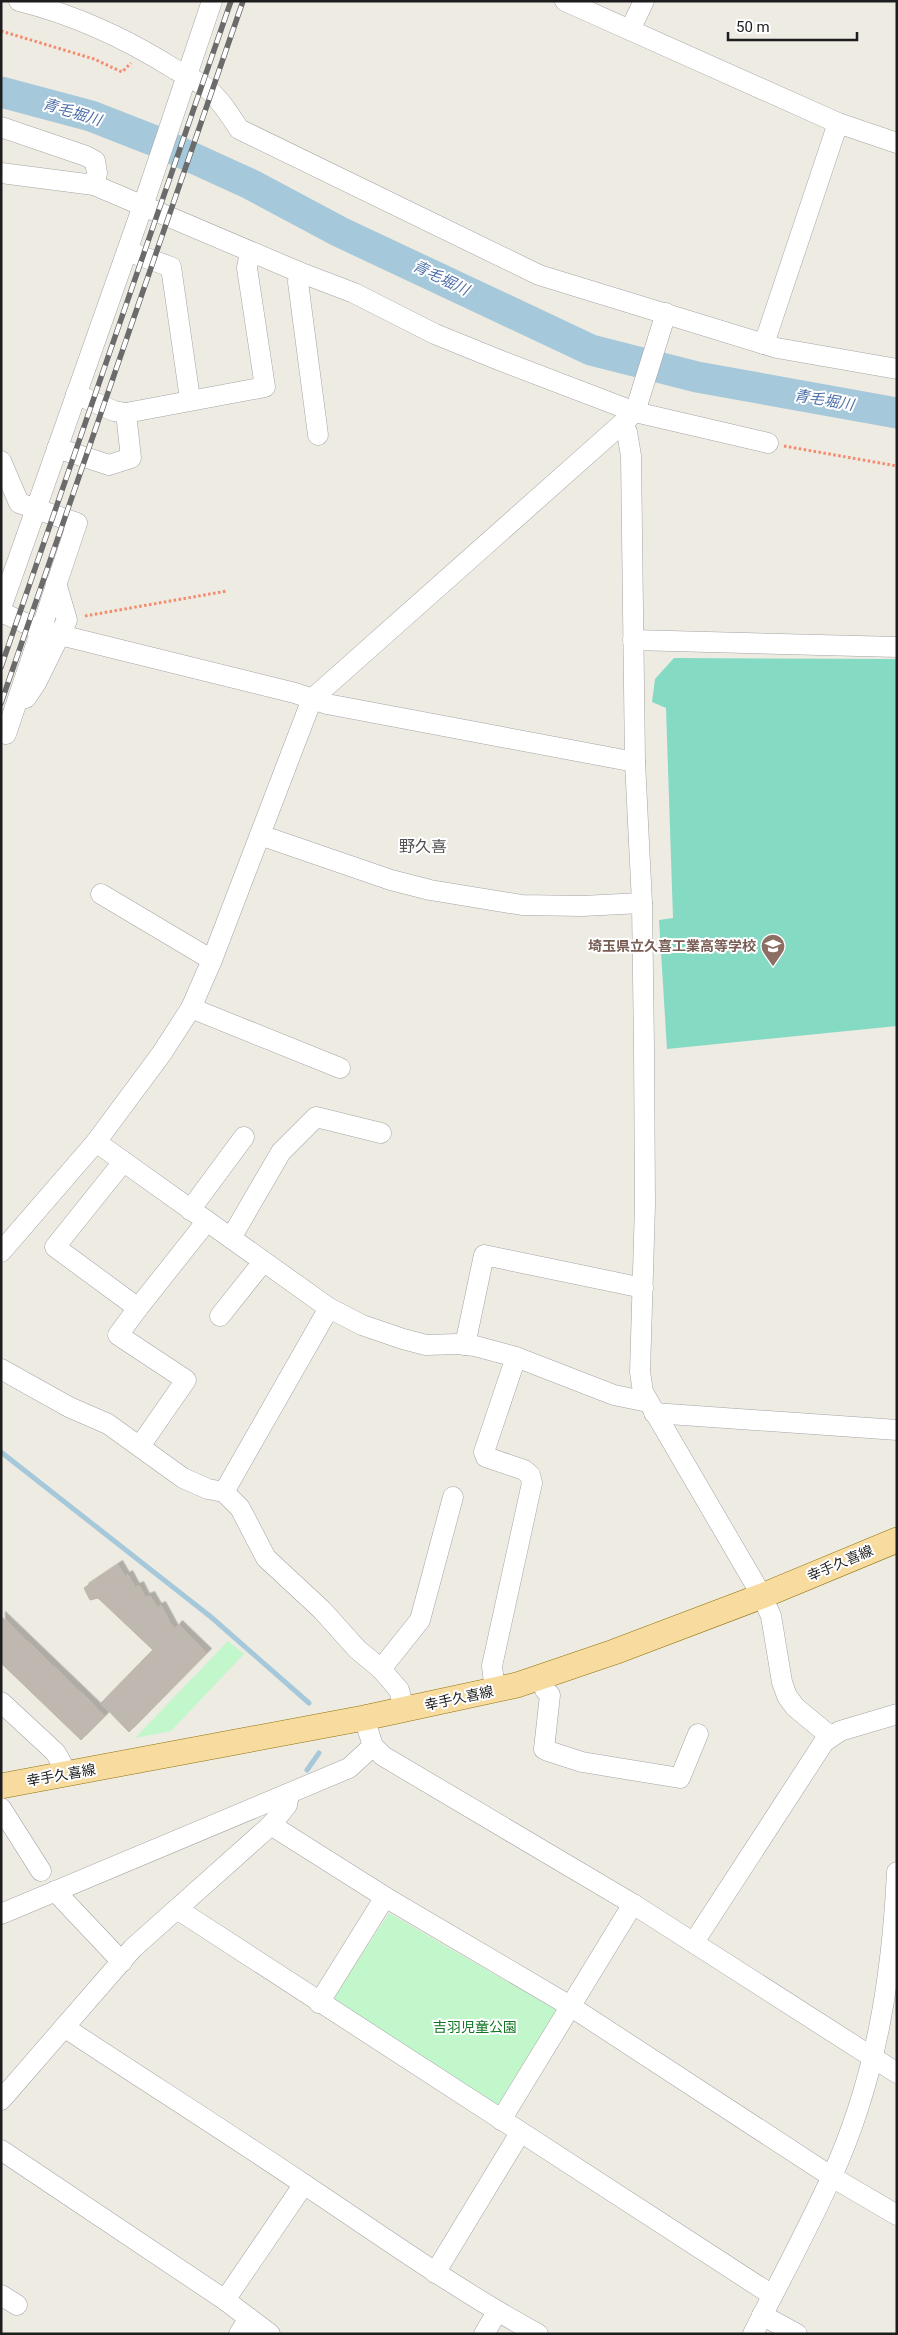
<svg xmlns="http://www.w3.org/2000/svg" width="898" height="2335" viewBox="0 0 898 2335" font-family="Roboto,'Noto Sans JP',sans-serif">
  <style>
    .park { fill: #c1f7cb }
    .pitch { fill: #84dac3 }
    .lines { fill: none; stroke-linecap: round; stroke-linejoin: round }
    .stream { stroke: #a5c8da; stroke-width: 5 }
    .river { stroke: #a5c8da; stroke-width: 31 }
    .building { fill: #beb8b0; stroke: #bfb4a6; filter: url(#shadow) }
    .minor-casing { stroke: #a4a4a4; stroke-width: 21 }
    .major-casing { stroke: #8f7206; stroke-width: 26 }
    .path { stroke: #f48b6e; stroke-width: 3; stroke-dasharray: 2.5 2.5; stroke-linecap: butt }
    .minor { stroke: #fff; stroke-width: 20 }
    .major { stroke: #f8db9e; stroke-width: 25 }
    .rail-casing { stroke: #6b6b6b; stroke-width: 5.5 }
    .rail { stroke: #fff; stroke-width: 4; stroke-dasharray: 11; stroke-linecap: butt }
    .labels { text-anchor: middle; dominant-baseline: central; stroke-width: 4; stroke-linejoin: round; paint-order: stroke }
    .education-label { font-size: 14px; font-weight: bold; fill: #785e54; stroke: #fff; text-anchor: end }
    .street-label { font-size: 14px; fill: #1d1d1d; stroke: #fff }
    .park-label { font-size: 14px; fill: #107624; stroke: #fff }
    .water-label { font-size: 15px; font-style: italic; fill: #4e70a8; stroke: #fff }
    .quarter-label { font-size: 16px; fill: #505050; stroke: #fff }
  </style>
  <defs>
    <filter id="shadow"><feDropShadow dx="4.5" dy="-4.5" stdDeviation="0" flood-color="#0004"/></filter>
  </defs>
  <rect width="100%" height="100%" fill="#eeebe3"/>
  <!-- park -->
  <g class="park">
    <path d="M 228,1641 L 244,1654 L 171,1731 L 135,1738 Z"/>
    <path d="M 389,1913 L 556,2010 L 498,2107 L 332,2000 Z"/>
  </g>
  <!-- pitch -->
  <path class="pitch" d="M 674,658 L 897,659 L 897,1026 L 667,1049 L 659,920 L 673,918 L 666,708 L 652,702 L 655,679 Z"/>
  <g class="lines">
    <!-- stream -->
    <g class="stream">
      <path d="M 1,1452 L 211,1617 L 309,1703"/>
      <path d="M 307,1770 L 319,1753"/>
    </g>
    <!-- river -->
    <path class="river" d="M 1,92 L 91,116 L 160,143 L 250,184 L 340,232 L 591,350 L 697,377 L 897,413"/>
  </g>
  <!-- building -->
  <g class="building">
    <path d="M 118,1565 L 125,1577 L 128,1575 L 135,1588 L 139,1586 L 145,1598 L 150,1596 L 157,1608 L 161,1606 L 174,1630 L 178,1625 L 207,1653 L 129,1732 L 101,1703 L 153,1650 L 98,1598 L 90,1600 L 84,1588 Z"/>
    <path d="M 1,1616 L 105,1716 L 81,1740 L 1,1663 Z"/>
  </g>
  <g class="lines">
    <defs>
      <g id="minor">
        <path d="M 19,1 C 76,15 127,39 176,70 C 187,76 200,82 209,90 C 221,101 230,115 239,129 L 539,275 L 777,348 L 897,369"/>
        <path d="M 565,1 L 838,123 L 897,143"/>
        <path d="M 630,30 L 644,1"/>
        <path d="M 1,127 L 86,156 L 95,161 L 97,173 L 94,185"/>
        <path d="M 1,173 L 94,185 L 299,272 L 354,293 L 435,334 L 499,360 L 635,412 L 768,443"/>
        <path d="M 127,251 L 171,267 L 190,399"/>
        <path d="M 299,272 L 298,282 L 318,435"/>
        <path d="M 764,344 L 838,123"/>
        <path d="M 76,394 L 114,411 L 126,413 L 265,387 L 247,268 L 250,252"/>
        <path d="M 620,426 L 627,432 L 631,456 L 635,762 L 642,903 L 644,1047 L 645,1205 L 640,1372 L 643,1392 L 762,1596 L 771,1616 L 782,1682 L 787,1696 L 795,1707 L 830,1736"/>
        <path d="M 57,448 L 109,465 L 131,458 L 126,413"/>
        <path d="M 1,461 L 19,503 L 77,523 L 6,734 L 1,732"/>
        <path d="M 1,608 L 146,197 L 212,1"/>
        <path d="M 1,612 L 40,630 L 295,693 L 327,704 L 635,762"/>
        <path d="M 633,640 L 897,647"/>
        <path d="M 26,698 L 36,683 L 67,620 L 56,583"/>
        <path d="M 260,835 L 391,880 L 430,890 L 522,905 L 582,906 L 642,903"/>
        <path d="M 101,894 L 212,960"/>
        <path d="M 191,1008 L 340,1068"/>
        <path d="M 96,1142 L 329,1308 L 362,1325 L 403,1339 L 426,1345 L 458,1344 L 475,1346 L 516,1357 L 614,1395 L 648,1402"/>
        <path d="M 123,1162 L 55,1247 L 138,1308 L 207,1221"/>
        <path d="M 190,1210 L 244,1137"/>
        <path d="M 231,1238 L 281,1152 L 316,1117 L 381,1133"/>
        <path d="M 1,1252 L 96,1142 L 162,1053 L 191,1008 L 212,960 L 312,699 L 635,412 L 666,313"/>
        <path d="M 138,1308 L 118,1335 L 186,1380 L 140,1446"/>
        <path d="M 220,1316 L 263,1262"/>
        <path d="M 465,1345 L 484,1255 L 643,1288"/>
        <path d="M 1,1369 L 69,1407 L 108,1424 L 183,1478 L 208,1489 L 224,1492 L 329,1308"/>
        <path d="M 654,1413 L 897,1430"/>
        <path d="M 224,1492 L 240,1508 L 266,1558 L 322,1610 L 357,1649 L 381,1669 L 399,1690 L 404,1709"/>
        <path d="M 381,1669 L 420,1620 L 453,1497"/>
        <path d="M 541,1677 L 545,1690 L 550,1695 L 544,1749 L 548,1751 L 582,1762 L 680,1778 L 698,1734"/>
        <path d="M 495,1690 L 492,1666 L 532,1483 L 530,1475 L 524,1470 L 486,1457 L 484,1452 L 516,1357"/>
        <path d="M 1,1702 L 55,1752 L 61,1762 L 64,1774"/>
        <path d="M 364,1718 L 373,1746 L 383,1756 L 633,1904 L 897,2073"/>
        <path d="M 1,1808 L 41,1871"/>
        <path d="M 271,1825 L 385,1897 L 570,2006 L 832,2177 L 897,2215"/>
        <path d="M 55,1891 L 122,1962"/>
        <path d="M 177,1909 L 772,2295"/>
        <path d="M 1,1914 L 349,1768 L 373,1746"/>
        <path d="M 694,1942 L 824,1742 L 840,1731 L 897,1714"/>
        <path d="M 319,2003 L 385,1897"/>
        <path d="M 64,2027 C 144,2080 225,2131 305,2185 C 382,2236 457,2290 538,2334"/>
        <path d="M 1,2100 L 133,1948 L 271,1825 L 287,1805 L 289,1794"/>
        <path d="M 501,2120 L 633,1904"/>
        <path d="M 1,2150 L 225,2300 L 270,2334"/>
        <path d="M 435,2273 L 520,2133"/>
        <path d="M 1,2295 L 17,2305"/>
        <path d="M 225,2300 L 304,2184"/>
        <path d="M 762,2315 L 797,2334"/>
        <path d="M 239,2334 L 249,2318"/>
        <path d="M 484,2334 L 497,2312"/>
        <path d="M 753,2334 C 779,2282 807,2231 831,2178 C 876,2081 892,1977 897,1872"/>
      </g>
      <path id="major" d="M 1,1786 L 364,1718 L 517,1685 L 614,1652 L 762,1596 L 897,1540"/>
    </defs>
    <!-- minor casing -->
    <use href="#minor" class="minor-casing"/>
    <!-- major casing -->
    <use href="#major" class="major-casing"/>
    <!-- path -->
    <g class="path">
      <path d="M 1,31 L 94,59 L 122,72 L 131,63"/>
      <path d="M 784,446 L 897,466"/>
      <path d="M 85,616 L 227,591"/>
    </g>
    <!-- minor -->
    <use href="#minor" class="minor"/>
    <!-- major -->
    <use href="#major" class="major"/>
    <defs>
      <g id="rail">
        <path d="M 1,667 L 231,1"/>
        <path d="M 1,703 L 243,1"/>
      </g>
    </defs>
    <!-- rail casing -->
    <use href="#rail" class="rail-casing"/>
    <!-- rail -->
    <use href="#rail" class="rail"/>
  </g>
  <!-- icons -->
  <defs>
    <symbol id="school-pin" viewBox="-11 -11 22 30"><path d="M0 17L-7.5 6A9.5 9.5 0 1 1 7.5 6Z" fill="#8d6e63" stroke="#fff"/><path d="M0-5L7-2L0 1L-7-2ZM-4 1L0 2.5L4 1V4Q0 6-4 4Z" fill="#fff"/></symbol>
  </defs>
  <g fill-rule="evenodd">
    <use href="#school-pin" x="759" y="932" width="28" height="38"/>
  </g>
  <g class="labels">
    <!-- education labels -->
    <g class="education-label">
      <text x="756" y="946">埼玉県立久喜工業高等学校</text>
    </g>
    <!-- street labels -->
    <g class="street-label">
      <text transform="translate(840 1563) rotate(-23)">幸手久喜線</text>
      <text transform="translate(459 1698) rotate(-12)">幸手久喜線</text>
      <text transform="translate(61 1775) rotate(-10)">幸手久喜線</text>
    </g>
    <!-- park labels -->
    <g class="park-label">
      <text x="475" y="2027">吉羽児童公園</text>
    </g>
    <!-- water labels -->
    <g class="water-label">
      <text transform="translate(72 112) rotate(17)">青毛堀川</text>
      <text transform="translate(441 278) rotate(26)">青毛堀川</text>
      <text transform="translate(824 400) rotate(10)">青毛堀川</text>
    </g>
    <!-- quarter labels -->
    <g class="quarter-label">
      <text x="423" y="846">野久喜</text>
    </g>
  </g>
  <!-- border -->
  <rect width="898" height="2335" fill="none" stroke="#1d1d1d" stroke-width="5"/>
  <!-- scale -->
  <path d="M728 32v8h129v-8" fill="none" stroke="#1d1d1d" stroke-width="2.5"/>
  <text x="736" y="32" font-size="15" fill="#1d1d1d" stroke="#ffffff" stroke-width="4" paint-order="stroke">50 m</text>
</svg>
